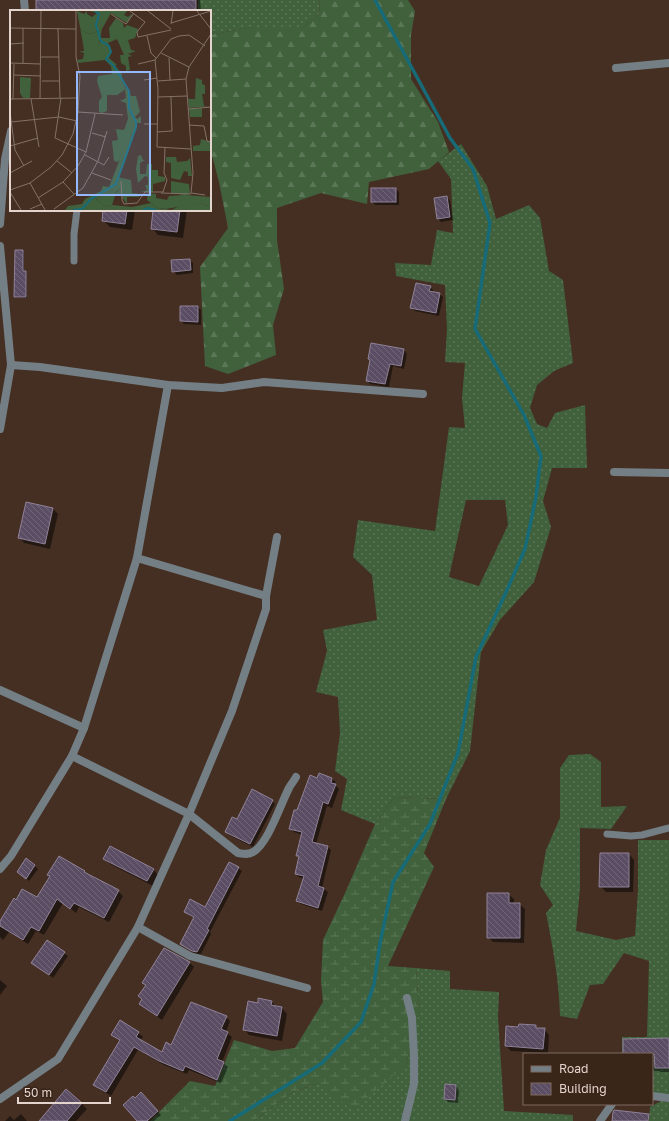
<svg xmlns="http://www.w3.org/2000/svg" width="669" height="1121" viewBox="0 0 669 1121" font-family="'Golos Text',sans-serif">
  <style>
    .grass { fill: url(#grass-dots); fill-rule: evenodd }
    .forest { fill: url(#forest-firs) }
    .wetland { fill: url(#wetland-marsh) }
    .shadow { fill: #0007 }
    .lines { fill: none; stroke-linecap: round; stroke-linejoin: round }
    .stream { stroke: #176b78; stroke-width: 3.5 }
    .building { fill: url(#building-back-hatch); stroke: #908299 }
    .lane { stroke: #737f85; stroke-width: 7 }
    .street { stroke: #737f85; stroke-width: 8 }
    .inset-river { fill: none; stroke: #176b78; stroke-width: 2 }
    .inset-road { fill: none; stroke: #847167; stroke-width: 1 }
    .view { fill: #94b7fd; fill-opacity: 0.15; stroke: #94b7fd; stroke-width: 2 }
    .inset-edge { fill: none; stroke: #e3d4cd; stroke-width: 2 }
  </style>
  <defs>
    <pattern id="grass-dots" width="8" height="8" patternUnits="userSpaceOnUse"><rect width="8" height="8" fill="#40613c"/><path d="M2 2h.1M6 6h.1" fill="none" stroke="#5b7757" stroke-width="1.8" stroke-linecap="round"/></pattern>
    <pattern id="forest-firs" width="22" height="20" patternUnits="userSpaceOnUse"><rect width="22" height="20" fill="#40613c"/><path d="M5 1l3.5 6h-7zM16 11l3.5 6h-7z" fill="#5b7757"/></pattern>
    <pattern id="wetland-marsh" width="20" height="14" patternUnits="userSpaceOnUse"><rect width="20" height="14" fill="#40613c"/><path d="M1 5h8M5 5V1M11 12h8M15 12V8" fill="none" stroke="#5b7757"/></pattern>
    <pattern id="building-back-hatch" width="6" height="6" patternUnits="userSpaceOnUse"><rect width="6" height="6" fill="#5b4d63"/><path d="M-1 5l2 2M0 0l6 6M5-1l2 2" fill="none" stroke="#726678"/></pattern>
  </defs>
  <rect width="100%" height="100%" fill="#452f23"/>
  <!-- grass -->
  <g class="grass">
    <path d="M 198,0 L 319,0 L 320,13 L 303,27 L 253,27 L 210,35 L 210,11 L 198,11 Z"/>
    <path d="M 461,144 L 487,186 L 496,219 L 529,205 L 540,218 L 549,271 L 563,280 L 573,363 L 554,371 L 537,385 L 530,408 L 537,424 L 547,428 L 555,413 L 585,405 L 587,468 L 552,468 L 543,501 L 551,527 L 534,582 L 500,620 L 481,652 L 470,751 L 446,799 L 394,797 L 375,824 L 341,810 L 347,779 L 335,771 L 340,733 L 338,697 L 316,692 L 327,651 L 323,630 L 377,620 L 372,575 L 353,557 L 358,520 L 435,531 L 449,427 L 465,428 L 462,398 L 465,363 L 445,362 L 447,330 L 445,285 L 396,276 L 395,263 L 431,265 L 437,230 L 453,233 L 451,179 L 438,161 ZM 466,500 L 505,500 L 508,525 L 479,586 L 449,577 Z"/>
    <path d="M 590,754 L 601,762 L 601,807 L 627,806 L 611,829 L 580,828 L 580,888 L 576,931 L 616,940 L 635,936 L 638,890 L 638,840 L 669,840 L 669,1095 L 652,1093 L 652,1054 L 622,1054 L 622,1037 L 647,1037 L 649,961 L 624,953 L 603,984 L 590,985 L 577,1019 L 560,1016 C 559,980 553,948 546,913 L 553,905 L 540,885 L 546,850 L 560,818 L 560,768 L 569,755 Z"/>
    <path d="M 416,968 L 450,971 L 450,989 L 499,992 L 498,1017 L 504,1111 L 573,1115 L 573,1121 L 254,1121 L 293,1092 L 318,1083 L 396,1073 L 406,1065 L 419,1010 Z"/>
    <path d="M 661,1101 L 669,1102 L 669,1121 L 649,1121 L 650,1107 Z"/>
  </g>
  <!-- forest -->
  <path class="forest" d="M 319,0 L 408,0 L 415,11 L 411,35 L 411,79 L 438,122 L 449,152 L 429,169 L 369,182 L 367,204 L 321,193 L 277,208 L 277,240 L 284,289 L 273,325 L 276,355 L 228,374 L 205,366 L 200,267 L 228,228 L 219,182 L 210,148 L 210,35 L 253,27 L 303,27 L 320,13 Z"/>
  <!-- wetland -->
  <path class="wetland" d="M 394,797 L 446,799 L 424,853 L 434,867 L 388,966 L 416,968 L 419,1010 L 406,1065 L 352,1110 L 318,1083 L 293,1092 L 254,1121 L 150,1121 L 190,1081 L 215,1086 L 234,1040 L 272,1051 L 295,1048 L 323,1002 L 321,981 L 323,940 L 346,891 L 375,824 Z"/>
  <!-- shadow -->
  <g class="shadow">
    <path d="M 37,0 L 200,0 L 201,11 L 37,11 Z"/>
    <path d="M 396,189 L 399,192 L 399,205 L 375,205 L 372,201 Z"/>
    <path d="M 447,197 L 450,201 L 453,220 L 441,222 L 438,219 L 435,199 Z"/>
    <path d="M 104,210 L 135,210 L 132,230 L 110,227 L 103,220 Z"/>
    <path d="M 154,210 L 187,210 L 183,238 L 158,235 L 152,228 Z"/>
    <path d="M 23,251 L 24,252 L 24,272 L 26,273 L 27,298 L 17,298 L 15,297 Z"/>
    <path d="M 189,260 L 193,263 L 193,273 L 177,275 L 173,271 Z"/>
    <path d="M 430,287 L 433,290 L 433,292 L 439,294 L 443,297 L 439,316 L 415,311 L 411,308 Z"/>
    <path d="M 198,307 L 201,310 L 201,325 L 184,324 L 181,321 Z"/>
    <path d="M 404,350 L 407,354 L 404,369 L 393,366 L 389,387 L 370,384 L 367,380 Z"/>
    <path d="M 27,503 L 53,509 L 58,514 L 50,549 L 24,543 L 19,537 Z"/>
    <path d="M 318,779 L 332,779 L 336,782 L 335,785 L 339,789 L 332,808 L 327,806 L 316,844 L 327,846 L 331,850 L 322,888 L 324,889 L 328,892 L 322,911 L 301,904 L 297,901 L 304,879 L 299,877 L 296,874 L 300,858 L 297,855 L 303,835 L 294,832 L 290,828 L 297,812 Z"/>
    <path d="M 272,801 L 275,804 L 253,847 L 229,835 L 226,831 L 237,820 Z"/>
    <path d="M 629,854 L 634,860 L 633,892 L 606,892 L 600,886 Z"/>
    <path d="M 105,859 L 153,869 L 158,875 L 153,886 L 110,864 Z"/>
    <path d="M 230,863 L 238,868 L 242,871 L 210,932 L 211,934 L 201,954 L 196,954 L 185,947 L 181,944 L 195,918 L 188,915 L 185,911 L 206,908 Z"/>
    <path d="M 35,866 L 38,869 L 29,881 L 18,872 Z"/>
    <path d="M 86,874 L 118,891 L 123,896 L 109,922 L 79,907 L 76,913 L 63,903 L 44,935 L 36,931 L 28,944 L 9,932 L 3,940 L 0,937 L 0,923 L 17,901 L 37,899 Z"/>
    <path d="M 508,894 L 514,899 L 514,904 L 519,904 L 525,909 L 524,943 L 493,942 L 488,937 Z"/>
    <path d="M 47,942 L 68,956 L 53,978 L 33,963 Z"/>
    <path d="M 189,962 L 194,967 L 162,1020 L 145,1008 L 140,1003 L 142,1000 L 139,996 Z"/>
    <path d="M 0,980 L 7,986 L 0,995 Z"/>
    <path d="M 259,1000 L 272,1002 L 277,1007 L 282,1008 L 287,1014 L 282,1041 L 249,1035 L 244,1029 L 258,1004 Z"/>
    <path d="M 226,1017 L 230,1021 L 226,1032 L 232,1037 L 222,1062 L 228,1067 L 221,1083 L 189,1070 L 187,1074 L 164,1065 L 138,1050 L 111,1096 L 99,1089 L 95,1084 L 121,1041 L 113,1034 L 120,1022 L 139,1033 L 143,1037 L 140,1041 L 162,1054 L 172,1046 Z"/>
    <path d="M 536,1026 L 539,1029 L 544,1029 L 549,1035 L 548,1053 L 511,1051 L 506,1046 L 519,1028 Z"/>
    <path d="M 669,1039 L 669,1072 L 661,1072 L 659,1071 L 652,1071 L 652,1054 L 624,1054 Z"/>
    <path d="M 456,1086 L 459,1090 L 458,1103 L 448,1102 L 445,1099 Z"/>
    <path d="M 141,1093 L 161,1115 L 154,1121 L 138,1121 L 135,1099 Z"/>
    <path d="M 82,1104 L 87,1109 L 76,1121 L 41,1121 Z"/>
    <path d="M 21,1114 L 27,1121 L 5,1121 L 10,1116 L 14,1120 Z"/>
  </g>
  <g class="lines">
    <!-- stream -->
    <path class="stream" d="M 230,1121 L 322,1063 L 361,1022 L 374,984 L 380,943 L 393,882 L 430,824 L 458,753 L 476,657 L 507,590 L 525,549 L 536,497 L 541,456 L 524,415 L 475,329 L 490,223 L 473,169 L 450,138 L 375,0"/>
  </g>
  <!-- building -->
  <g class="building">
    <path d="M 36,0 L 196,0 L 196,10 L 36,11 Z"/>
    <rect x="371" y="188" width="25" height="14"/>
    <path d="M 447,196 L 450,217 L 437,219 L 434,198 Z"/>
    <path d="M 103,210 L 127,210 L 125,224 L 102,221 Z"/>
    <path d="M 153,210 L 180,210 L 177,232 L 151,229 Z"/>
    <path d="M 15,250 L 23,250 L 23,271 L 26,271 L 26,297 L 14,297 Z"/>
    <path d="M 190,259 L 191,270 L 172,272 L 171,260 Z"/>
    <path d="M 416,283 L 431,286 L 429,291 L 440,293 L 436,313 L 410,308 Z"/>
    <path d="M 180,306 L 198,306 L 198,322 L 180,321 Z"/>
    <path d="M 371,343 L 404,349 L 401,366 L 390,364 L 385,384 L 366,381 L 370,360 L 368,359 Z"/>
    <path d="M 26,502 L 53,508 L 45,544 L 18,538 Z"/>
    <path d="M 319,773 L 332,778 L 331,783 L 336,784 L 328,804 L 323,802 L 312,842 L 328,846 L 318,886 L 324,888 L 318,908 L 296,901 L 304,876 L 295,874 L 299,856 L 296,856 L 302,832 L 289,829 L 294,810 L 297,810 L 310,775 L 317,778 Z"/>
    <path d="M 252,789 L 273,800 L 250,844 L 225,832 L 232,817 L 237,819 Z"/>
    <path d="M 110,846 L 154,869 L 147,881 L 103,859 Z"/>
    <path d="M 600,853 L 629,853 L 629,887 L 599,887 Z"/>
    <path d="M 59,856 L 85,871 L 84,872 L 119,890 L 104,918 L 74,903 L 70,909 L 57,899 L 39,931 L 31,927 L 23,940 L 0,926 L 0,921 L 14,898 L 16,900 L 22,889 L 37,897 L 50,876 L 47,875 Z"/>
    <path d="M 26,858 L 35,865 L 26,879 L 17,872 Z"/>
    <path d="M 229,862 L 239,867 L 207,929 L 209,930 L 197,952 L 192,951 L 180,944 L 194,917 L 184,912 L 190,899 L 205,907 Z"/>
    <path d="M 487,893 L 509,893 L 509,903 L 520,903 L 520,938 L 487,938 Z"/>
    <path d="M 47,940 L 65,952 L 49,975 L 31,963 Z"/>
    <path d="M 164,948 L 190,962 L 157,1016 L 139,1004 L 142,999 L 138,996 L 146,985 L 142,983 Z"/>
    <path d="M 258,998 L 272,1001 L 271,1005 L 282,1007 L 277,1036 L 243,1030 L 248,1001 L 258,1003 Z"/>
    <path d="M 191,1002 L 227,1016 L 221,1029 L 228,1032 L 217,1059 L 224,1062 L 217,1080 L 185,1066 L 183,1071 L 159,1061 L 134,1047 L 106,1092 L 93,1085 L 120,1040 L 111,1035 L 120,1020 L 139,1032 L 136,1037 L 162,1052 L 166,1042 L 171,1045 Z"/>
    <path d="M 519,1024 L 536,1025 L 536,1028 L 545,1028 L 543,1049 L 505,1046 L 506,1026 L 518,1027 Z"/>
    <path d="M 669,1038 L 669,1068 L 655,1068 L 654,1054 L 623,1054 L 623,1039 Z"/>
    <path d="M 445,1084 L 456,1085 L 455,1100 L 444,1099 Z"/>
    <path d="M 66,1089 L 82,1103 L 67,1121 L 39,1121 Z"/>
    <path d="M 141,1092 L 158,1111 L 147,1121 L 137,1121 L 123,1105 L 133,1096 L 135,1098 Z"/>
    <path d="M 614,1110 L 649,1114 L 648,1121 L 612,1121 L 613,1112 Z"/>
  </g>
  <g class="lines">
    <!-- lane -->
    <g class="lane">
      <path d="M 74,261 L 74,234 L 77,210"/>
      <path d="M 607,834 L 631,836 L 642,835 L 669,828"/>
    </g>
    <!-- street -->
    <g class="street">
      <path d="M 24,0 L 25,11"/>
      <path d="M 616,68 L 669,63"/>
      <path d="M 0,224 L 5,159 L 11,131"/>
      <path d="M 0,246 L 11,365 L 0,429"/>
      <path d="M 11,365 L 40,367 L 168,385 L 222,388 L 264,382 L 423,394"/>
      <path d="M 614,472 L 669,473"/>
      <path d="M 137,558 L 266,596"/>
      <path d="M 0,690 L 84,728"/>
      <path d="M 72,756 L 189,814 L 238,853 C 244,854 248,855 253,852 C 268,844 281,803 289,788 C 291,784 294,781 296,777"/>
      <path d="M 0,869 L 11,856 L 72,756 L 84,728 L 137,558 L 168,385"/>
      <path d="M 138,927 L 190,956 L 307,988"/>
      <path d="M 652,1096 L 669,1098"/>
      <path d="M 0,1099 L 58,1059 L 138,927 L 189,814 L 232,711 L 266,609 L 266,596 L 277,537"/>
      <path d="M 405,1121 L 414,1084 L 414,1056 L 412,1018 L 407,998"/>
      <path d="M 600,1121 L 612,1104"/>
    </g>
  </g>
  <!-- overview -->
  <g transform="translate(10 10)">
    <rect width="201" height="201" fill="#452f23"/>
    <path d="M 67,1 L 74,4 L 77,1 L 77,4 L 82,7 L 87,3 L 80,1 L 117,1 L 114,5 L 118,7 L 123,3 L 117,13 L 101,3 L 92,19 L 81,24 L 72,21 L 70,17 ZM 106,8 L 113,13 L 114,18 L 117,15 L 128,19 L 125,28 L 118,30 L 121,40 L 126,41 L 118,44 L 122,46 L 118,47 L 120,60 L 116,61 L 116,56 L 111,53 L 110,45 L 114,45 L 107,29 L 98,33 L 102,41 L 99,48 L 107,55 L 101,56 L 95,50 L 68,53 L 67,50 L 73,49 L 74,43 L 69,41 L 74,41 L 73,34 L 79,34 L 79,41 L 89,34 L 91,28 L 100,28 L 99,18 ZM 186,68 L 192,70 L 192,74 L 195,75 L 195,84 L 192,84 L 194,96 L 201,96 L 179,98 L 178,89 L 185,89 ZM 117,78 L 121,86 L 126,86 L 130,102 L 125,107 L 127,109 L 131,106 L 131,113 L 127,113 L 116,149 L 110,149 L 108,152 L 104,151 L 102,131 L 108,130 L 106,119 L 114,120 L 118,109 L 116,93 L 110,91 L 116,88 L 115,80 ZM 192,98 L 192,107 L 180,107 L 179,99 ZM 191,129 L 201,132 L 201,141 L 183,141 L 183,136 L 190,135 ZM 131,145 L 133,150 L 135,150 L 130,153 L 130,164 L 136,164 L 137,154 L 142,154 L 142,160 L 148,160 L 148,166 L 155,167 L 155,171 L 143,174 L 143,182 L 131,182 L 137,180 L 135,175 L 138,175 L 138,167 L 135,166 L 128,173 L 126,159 L 128,146 ZM 156,147 L 166,147 L 167,152 L 177,151 L 180,148 L 182,166 L 178,166 L 178,162 L 174,161 L 170,170 L 161,168 L 161,153 L 156,152 ZM 112,168 L 121,170 L 122,183 L 130,184 L 129,187 L 117,187 L 117,194 L 111,186 L 105,186 L 102,195 L 96,197 L 86,189 L 102,180 L 106,183 L 111,178 ZM 161,171 L 179,174 L 180,184 L 175,185 L 201,187 L 201,197 L 190,193 L 156,199 L 148,198 L 137,190 L 138,183 L 146,184 L 146,188 L 157,190 L 159,186 L 174,185 L 161,183 Z" fill="#40613c"/>
    <path d="M 70,17 L 72,21 L 81,24 L 92,19 L 89,34 L 83,40 L 79,41 L 79,35 L 73,34 ZM 104,54 L 112,64 L 112,71 L 116,79 L 107,85 L 97,85 L 97,101 L 92,103 L 89,102 L 89,91 L 92,87 L 87,71 L 88,66 L 102,64 L 101,56 ZM 10,67 L 21,68 L 20,88 L 13,88 L 10,83 Z" fill="#40613c"/>
    <path d="M 110,149 L 116,149 L 109,167 L 112,168 L 111,178 L 105,183 L 102,180 L 86,189 L 96,197 L 102,195 L 122,197 L 141,193 L 148,198 L 161,200 L 174,194 L 190,193 L 201,197 L 201,200 L 55,200 L 58,196 L 72,194 L 75,189 L 91,181 L 93,176 L 99,177 Z" fill="#40613c"/>
    <path class="inset-river" d="M 63,200 L 72,199 L 81,189 L 106,174 L 126,117 L 126,112 L 119,98 L 119,81 L 104,56 L 96,49 L 101,42 L 99,36 L 91,31 L 86,15 L 89,4 L 85,1M 133,200 L 138,198 L 146,200"/>
    <path class="inset-road" d="M 120,1 L 135,12 L 127,22 L 128,27 L 161,20M 138,1 L 161,19M 187,1 L 201,19M 101,4 L 116,14 L 124,3M 161,13 L 201,1M 161,14 L 163,1M 0,18 L 66,19M 48,18 L 50,88M 137,26 L 141,43 L 146,48M 0,34 L 14,33M 151,43 L 179,57M 31,47 L 49,47M 159,48 L 160,70M 145,50 L 148,79 L 147,137 L 181,139M 0,53 L 31,54M 13,53 L 13,18M 128,54 L 145,50 L 161,29 L 169,26 L 179,25 L 195,36M 3,65 L 31,66M 134,70 L 147,68M 32,71 L 50,71M 148,71 L 176,69M 148,87 L 177,86M 51,88 L 45,128 L 76,142M 0,89 L 67,88M 3,89 L 4,54M 21,89 L 29,137M 30,89 L 31,1M 178,99 L 201,97M 0,102 L 5,140 L 14,156M 68,102 L 113,105M 1,112 L 49,107 L 67,111M 134,114 L 147,114M 179,115 L 194,116 L 197,131 L 201,132M 147,122 L 162,121 L 161,87M 82,123 L 96,127M 0,136 L 28,128M 75,145 L 94,155 L 99,147M 47,151 L 62,163M 0,163 L 22,151M 82,163 L 101,170M 111,171 L 112,190 L 114,194 L 127,193 L 135,182 L 153,182 L 157,170 L 154,163 L 155,138M 53,172 L 64,184M 20,173 L 35,200M 0,180 L 20,173 L 41,157 L 52,145 L 63,124 L 68,102 L 70,66 L 66,47 L 66,1M 0,182 L 11,200M 151,183 L 181,184M 195,185 L 181,183 L 183,163 L 176,69 L 179,57 L 201,24M 28,188 L 53,172 L 68,156 L 76,142 L 85,104M 20,199 L 32,194M 44,199 L 73,178 L 88,151 L 97,121"/>
    <path class="view" d="M 67,62 L 140,62 L 140,185 L 67,185 Z"/>
    <rect width="201" height="201" class="inset-edge"/>
  </g>
  <!-- legend -->
  <rect x="523" y="1053" width="130" height="52" fill="#3a2519" stroke="#7e6b61"/>
  <rect x="531" y="1066" width="20" height="6" fill="#737f85" stroke="#7e6b61"/>
  <text x="559" y="1073" font-size="12" fill="#e3d4cd">Road</text>
  <rect x="531" y="1083" width="20" height="12" fill="url(#building-back-hatch)" stroke="#7e6b61"/>
  <text x="559" y="1093" font-size="12" fill="#e3d4cd">Building</text>
  <!-- scale -->
  <path d="M18 1097v6h92v-6" fill="none" stroke="#e3d4cd" stroke-width="2"/>
  <text x="24" y="1097" font-size="12" fill="#e3d4cd" stroke="#3a2519" stroke-width="3" paint-order="stroke">50 m</text>
</svg>
